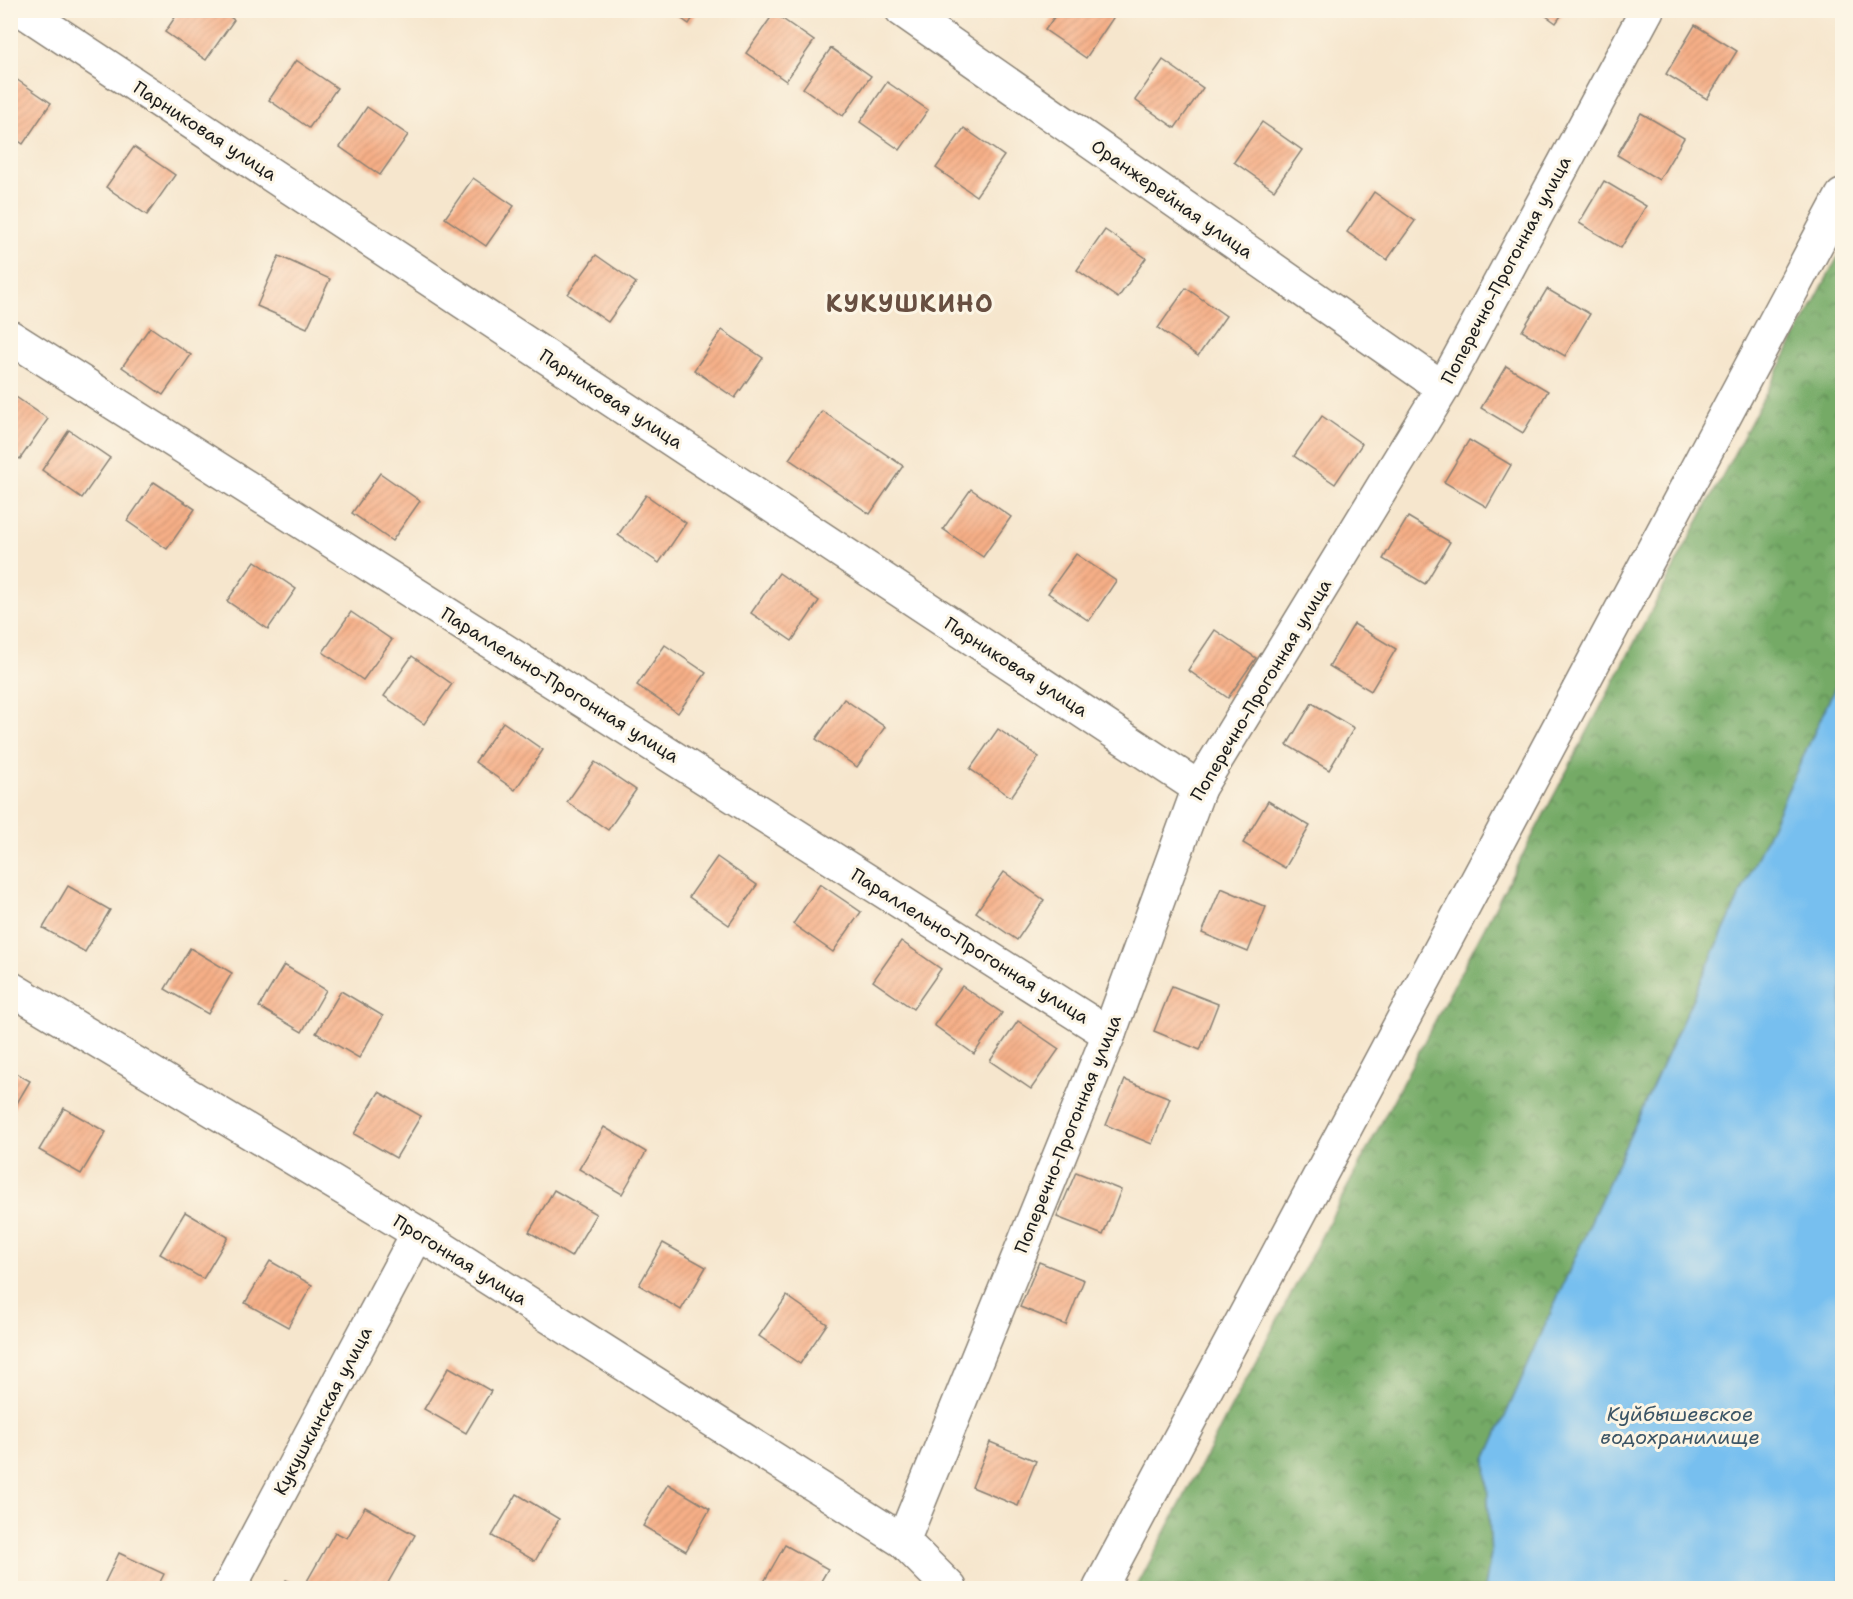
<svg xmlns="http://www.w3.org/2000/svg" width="1853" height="1599" viewBox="0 0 1853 1599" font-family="'Shantell Sans',sans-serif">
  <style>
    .forest { fill: url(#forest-crowns); stroke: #486341; stroke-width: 1.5 }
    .water { fill: #77bfef; stroke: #4a6e86; stroke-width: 1.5 }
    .building { fill: url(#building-hatch) }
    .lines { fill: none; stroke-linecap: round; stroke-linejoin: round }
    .minor-casing { stroke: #898174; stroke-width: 36 }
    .minor { stroke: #fff; stroke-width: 33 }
    .labels { text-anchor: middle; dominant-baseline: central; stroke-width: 6; stroke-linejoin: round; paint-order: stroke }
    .street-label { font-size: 18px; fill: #1c1c1c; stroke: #fcf5e5 }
    .water-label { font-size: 20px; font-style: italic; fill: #3c5566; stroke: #fcf5e5 }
    .district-label { font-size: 24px; font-weight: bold; letter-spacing: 1.5px; fill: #684f41; stroke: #fcf5e5 }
  </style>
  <defs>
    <pattern id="forest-crowns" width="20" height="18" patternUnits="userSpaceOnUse" patternTransform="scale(1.5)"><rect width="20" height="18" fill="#74aa66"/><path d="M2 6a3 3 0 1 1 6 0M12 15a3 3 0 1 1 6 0" fill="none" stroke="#5e8a53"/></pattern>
    <pattern id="building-hatch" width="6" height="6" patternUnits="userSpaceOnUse" patternTransform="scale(1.5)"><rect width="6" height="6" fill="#f6af87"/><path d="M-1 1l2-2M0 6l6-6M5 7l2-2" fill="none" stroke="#d29674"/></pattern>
  </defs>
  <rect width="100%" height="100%" fill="#fcf5e5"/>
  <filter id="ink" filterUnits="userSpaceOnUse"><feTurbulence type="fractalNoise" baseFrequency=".0167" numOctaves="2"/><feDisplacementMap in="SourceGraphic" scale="12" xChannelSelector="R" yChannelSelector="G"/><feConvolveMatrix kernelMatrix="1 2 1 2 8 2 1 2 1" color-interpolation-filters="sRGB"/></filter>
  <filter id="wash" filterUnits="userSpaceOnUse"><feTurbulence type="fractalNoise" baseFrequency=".008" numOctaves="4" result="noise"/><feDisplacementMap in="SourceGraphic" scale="24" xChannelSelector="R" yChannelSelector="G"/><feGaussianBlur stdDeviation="1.35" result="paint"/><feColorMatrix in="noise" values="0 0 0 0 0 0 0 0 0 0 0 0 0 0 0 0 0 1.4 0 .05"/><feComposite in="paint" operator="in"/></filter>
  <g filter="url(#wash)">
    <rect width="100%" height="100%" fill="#f6e6cd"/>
    <!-- forest -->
    <path class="forest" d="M 1842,249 L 1842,672 L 1592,1219 L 1486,1460 L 1491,1554 L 1485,1588 L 1136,1588 Z"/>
    <!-- water -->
    <path class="water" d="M 1842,672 L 1842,1588 L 1485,1588 L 1491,1554 L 1486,1460 L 1592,1219 Z"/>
    <g id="blocks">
      <!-- building -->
      <g class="building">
        <path d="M 180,10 L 220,10 L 234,20 L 206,60 L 165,32 Z"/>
        <path d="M 669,10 L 698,10 L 689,24 Z"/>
        <path d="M 1059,10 L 1102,10 L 1113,18 L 1086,58 L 1045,30 Z"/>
        <path d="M 1538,10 L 1565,10 L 1556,23 Z"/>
        <path d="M 774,13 L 814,41 L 786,81 L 746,53 Z"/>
        <path d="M 1695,25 L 1737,51 L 1707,99 L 1666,74 Z"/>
        <path d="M 831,48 L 871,76 L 843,116 L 803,88 Z"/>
        <path d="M 296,60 L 337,88 L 309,128 L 269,100 Z"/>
        <path d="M 1163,60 L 1203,88 L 1175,128 L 1135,100 Z"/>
        <path d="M 10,75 L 51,103 L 23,144 L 10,135 Z"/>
        <path d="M 887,82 L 928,110 L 900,150 L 860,122 Z"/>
        <path d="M 367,107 L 408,135 L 380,175 L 340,147 Z"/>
        <path d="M 1641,113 L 1684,138 L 1659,180 L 1617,155 Z"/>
        <path d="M 1262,122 L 1302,150 L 1274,190 L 1234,162 Z"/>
        <path d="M 964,128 L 1004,156 L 976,196 L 936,168 Z"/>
        <path d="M 134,147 L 175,175 L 147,215 L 106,187 Z"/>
        <path d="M 473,178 L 514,206 L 486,246 L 445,218 Z"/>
        <path d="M 1604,181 L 1646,206 L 1621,248 L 1579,223 Z"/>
        <path d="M 1374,192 L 1415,221 L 1387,260 L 1347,232 Z"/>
        <path d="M 1105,230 L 1146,258 L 1118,298 L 1077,270 Z"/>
        <path d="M 596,255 L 636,283 L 608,322 L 568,294 Z"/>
        <path d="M 279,256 L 330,279 L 307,328 L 257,306 Z"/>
        <path d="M 1186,288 L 1226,316 L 1198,356 L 1158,328 Z"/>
        <path d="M 1547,289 L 1590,314 L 1565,356 L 1522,331 Z"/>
        <path d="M 150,327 L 191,355 L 163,395 L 122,367 Z"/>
        <path d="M 722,330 L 763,358 L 735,398 L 694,370 Z"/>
        <path d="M 1506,366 L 1548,391 L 1523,433 L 1481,408 Z"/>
        <path d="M 10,393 L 48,419 L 20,459 L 10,452 Z"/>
        <path d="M 822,411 L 903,466 L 870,514 L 789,459 Z"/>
        <path d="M 1322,416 L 1362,444 L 1335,484 L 1294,456 Z"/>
        <path d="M 69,430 L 110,458 L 82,498 L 42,470 Z"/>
        <path d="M 1469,440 L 1511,465 L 1487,507 L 1444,482 Z"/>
        <path d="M 380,473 L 420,501 L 392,541 L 352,513 Z"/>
        <path d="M 154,482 L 195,509 L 167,549 L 127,521 Z"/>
        <path d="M 971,489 L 1011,517 L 983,557 L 943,529 Z"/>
        <path d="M 646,495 L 686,523 L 659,563 L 618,535 Z"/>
        <path d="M 1408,517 L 1450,542 L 1425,584 L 1383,559 Z"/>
        <path d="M 1076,554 L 1116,581 L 1089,621 L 1048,593 Z"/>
        <path d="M 255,561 L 296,589 L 268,629 L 227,601 Z"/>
        <path d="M 779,573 L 819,601 L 792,641 L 751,613 Z"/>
        <path d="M 351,612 L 392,640 L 363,680 L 323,652 Z"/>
        <path d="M 1354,624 L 1396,649 L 1371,691 L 1329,666 Z"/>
        <path d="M 1215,630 L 1256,658 L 1228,698 L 1188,670 Z"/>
        <path d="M 665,645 L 706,673 L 678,713 L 637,685 Z"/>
        <path d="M 412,656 L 452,684 L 424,724 L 384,696 Z"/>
        <path d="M 844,699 L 885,727 L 857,767 L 816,739 Z"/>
        <path d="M 1312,703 L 1354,728 L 1329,770 L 1287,745 Z"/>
        <path d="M 503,722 L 543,750 L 515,790 L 475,762 Z"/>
        <path d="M 998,729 L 1039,757 L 1011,797 L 970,769 Z"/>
        <path d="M 595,762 L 636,790 L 608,830 L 567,802 Z"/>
        <path d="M 1268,801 L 1310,826 L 1285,868 L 1243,843 Z"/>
        <path d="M 717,857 L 757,885 L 729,925 L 689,897 Z"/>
        <path d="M 1004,872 L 1044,900 L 1017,940 L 976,912 Z"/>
        <path d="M 820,884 L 861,912 L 833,952 L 793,924 Z"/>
        <path d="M 68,886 L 110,910 L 85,952 L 43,928 Z"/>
        <path d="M 1221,888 L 1266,907 L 1248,952 L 1202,933 Z"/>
        <path d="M 901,941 L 941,969 L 913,1009 L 873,981 Z"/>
        <path d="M 190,948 L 232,973 L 208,1014 L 165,989 Z"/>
        <path d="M 284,965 L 326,990 L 302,1032 L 259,1007 Z"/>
        <path d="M 962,986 L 1002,1013 L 974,1054 L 934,1025 Z"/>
        <path d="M 1172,986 L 1218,1004 L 1200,1050 L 1154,1031 Z"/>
        <path d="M 341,991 L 383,1016 L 359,1058 L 316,1033 Z"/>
        <path d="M 1018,1021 L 1059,1049 L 1031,1089 L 990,1061 Z"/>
        <path d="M 10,1070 L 30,1081 L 10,1115 Z"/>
        <path d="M 1125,1080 L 1170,1098 L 1152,1144 L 1106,1125 Z"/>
        <path d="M 379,1092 L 421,1116 L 396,1158 L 354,1134 Z"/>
        <path d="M 64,1108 L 106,1132 L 81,1174 L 39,1150 Z"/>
        <path d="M 604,1127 L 646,1152 L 622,1194 L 579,1169 Z"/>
        <path d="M 1076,1172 L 1121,1190 L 1103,1235 L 1057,1217 Z"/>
        <path d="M 554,1190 L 596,1214 L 571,1257 L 529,1232 Z"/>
        <path d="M 185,1212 L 228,1237 L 203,1279 L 160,1254 Z"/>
        <path d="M 663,1243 L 706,1267 L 681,1310 L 639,1285 Z"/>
        <path d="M 270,1261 L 312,1285 L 288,1327 L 245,1303 Z"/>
        <path d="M 1039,1262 L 1084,1280 L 1066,1325 L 1020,1307 Z"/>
        <path d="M 787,1296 L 827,1324 L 800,1364 L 759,1336 Z"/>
        <path d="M 449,1367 L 491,1391 L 466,1433 L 424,1409 Z"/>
        <path d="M 990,1442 L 1036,1461 L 1018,1506 L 972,1487 Z"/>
        <path d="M 668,1484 L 710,1509 L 686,1551 L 643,1526 Z"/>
        <path d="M 517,1494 L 559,1519 L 535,1561 L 492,1536 Z"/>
        <path d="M 365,1507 L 415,1535 L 385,1588 L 316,1588 L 306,1583 L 335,1532 L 347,1538 Z"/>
        <path d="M 785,1545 L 828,1569 L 817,1588 L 761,1587 Z"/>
        <path d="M 119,1553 L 164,1574 L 157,1588 L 102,1588 Z"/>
        <path d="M 286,1580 L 304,1588 L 282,1588 Z"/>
      </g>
    </g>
  </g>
  <g filter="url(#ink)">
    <use href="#blocks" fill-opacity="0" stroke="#898174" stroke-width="1.5"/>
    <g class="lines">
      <defs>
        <g id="minor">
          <path d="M 22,10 L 1199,788"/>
          <path d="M 902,10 L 1443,388"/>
          <path d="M 10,337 L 1109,1034"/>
          <path d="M 10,988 L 418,1233 L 903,1541 L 950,1588"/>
          <path d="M 903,1541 L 1109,1034 L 1199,788 L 1443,388 L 1647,10"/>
          <path d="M 229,1588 L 418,1233"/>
          <path d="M 1100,1588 L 1842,196"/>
        </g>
      </defs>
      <!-- minor casing -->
      <use href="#minor" class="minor-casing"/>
      <!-- minor -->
      <use href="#minor" class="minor"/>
    </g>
  </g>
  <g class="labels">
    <!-- street labels -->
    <g class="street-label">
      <text transform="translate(205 131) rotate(33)">Парниковая улица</text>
      <text transform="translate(1172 199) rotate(35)">Оранжерейная улица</text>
      <text transform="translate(1506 270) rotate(-62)">Поперечно-Прогонная улица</text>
      <text transform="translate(611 399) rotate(33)">Парниковая улица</text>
      <text transform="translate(1016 667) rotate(33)">Парниковая улица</text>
      <text transform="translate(560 685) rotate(32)">Параллельно-Прогонная улица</text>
      <text transform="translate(1261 690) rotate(-59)">Поперечно-Прогонная улица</text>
      <text transform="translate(970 946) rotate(32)">Параллельно-Прогонная улица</text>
      <text transform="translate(1068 1134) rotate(-68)">Поперечно-Прогонная улица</text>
      <text transform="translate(460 1260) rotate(32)">Прогонная улица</text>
      <text transform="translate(323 1411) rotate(-62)">Кукушкинская улица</text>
    </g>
    <!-- water labels -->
    <g class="water-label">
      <text x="1680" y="1414">Куйбышевское<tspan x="1680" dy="23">водохранилище</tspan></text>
    </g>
    <!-- district labels -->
    <g class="district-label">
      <text x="910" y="304">КУКУШКИНО</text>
    </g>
  </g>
  <!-- margin -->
  <rect width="1853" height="1599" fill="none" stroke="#fcf5e5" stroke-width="36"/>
</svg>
